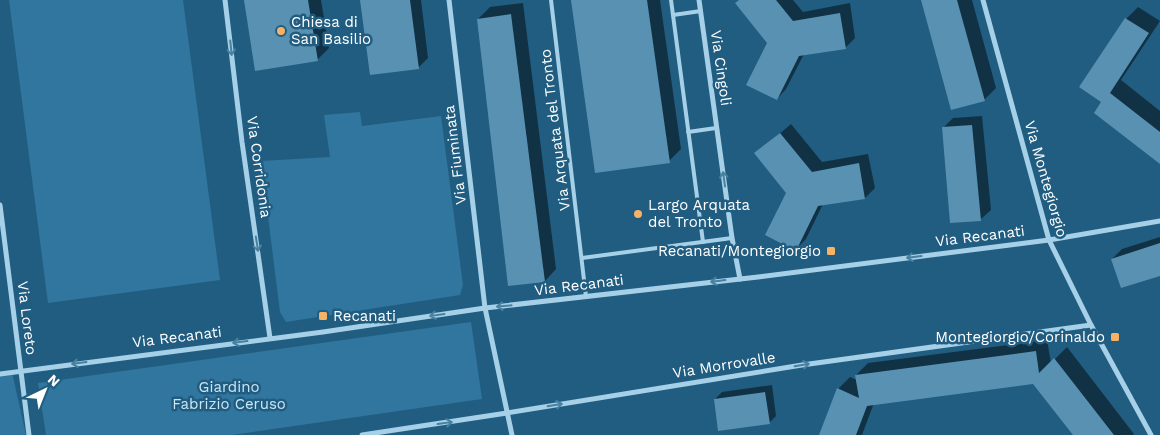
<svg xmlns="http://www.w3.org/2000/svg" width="1160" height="435" viewBox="0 0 1160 435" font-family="'Work Sans',sans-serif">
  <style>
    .green { fill: #30769e }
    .shadow { fill: #0007 }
    .building { fill: #5991b2 }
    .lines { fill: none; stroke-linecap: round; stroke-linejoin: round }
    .lane { stroke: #a6d0e8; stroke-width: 4 }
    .street { stroke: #a6d0e8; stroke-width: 5 }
    .oneway { stroke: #4880a0 }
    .poi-dot { fill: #f6b266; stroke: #205d81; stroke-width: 2 }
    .labels { text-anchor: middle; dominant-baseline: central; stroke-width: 5; stroke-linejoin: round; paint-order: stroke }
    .poi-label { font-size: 15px; fill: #fff; stroke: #205d81; text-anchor: start }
    .street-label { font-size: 15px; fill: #fff; stroke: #205d81 }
    .park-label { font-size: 15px; fill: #cae6f6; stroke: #205d81 }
  </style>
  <rect width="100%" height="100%" fill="#205d81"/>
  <!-- green -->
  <g class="green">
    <path d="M 9,0 L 183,0 L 220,280 L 48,303 Z"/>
    <path d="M 360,112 L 362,126 L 441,116 L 463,285 L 460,295 L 286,322 L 280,312 L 261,161 L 330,157 L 324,115 Z"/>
    <path d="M 471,322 L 482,399 L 232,435 L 46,435 L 38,383 Z"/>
    <path d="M 12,372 L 26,435 L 0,435 L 0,374 Z"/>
  </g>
  <!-- shadow -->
  <g class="shadow">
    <path d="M 246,0 L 321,0 L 329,48 L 317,60 Z"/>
    <path d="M 362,0 L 421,0 L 428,58 L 419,67 Z"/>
    <path d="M 572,0 L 660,0 L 681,149 L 669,161 Z"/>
    <path d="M 740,0 L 793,0 L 803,12 L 850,3 L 855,38 L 846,47 L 804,54 L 786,89 L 777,99 L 769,42 Z"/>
    <path d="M 922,0 L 972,0 L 996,88 L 984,100 Z"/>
    <path d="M 523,3 L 556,269 L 545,281 L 478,19 L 490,7 Z"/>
    <path d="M 1138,7 L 1160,21 L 1121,80 L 1160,111 L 1160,162 L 1103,102 L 1081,87 L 1126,19 Z"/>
    <path d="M 982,116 L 991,210 L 981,219 L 943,128 L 953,118 Z"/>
    <path d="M 791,124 L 822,162 L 868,154 L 875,188 L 865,198 L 823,204 L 806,239 L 796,249 L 788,193 L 756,154 Z"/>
    <path d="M 1160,237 L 1160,274 L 1112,259 L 1122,249 Z"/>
    <path d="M 1047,340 L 1051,363 L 1067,347 L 1134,434 L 1133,435 L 1074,435 L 1034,383 L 874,403 L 862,435 L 821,435 L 838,389 L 850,377 L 857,380 L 856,375 L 868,363 Z"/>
    <path d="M 772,385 L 776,416 L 769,423 L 715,399 L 722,392 Z"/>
  </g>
  <!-- building -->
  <g class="building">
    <path d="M 244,0 L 308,0 L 318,61 L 255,71 Z"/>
    <path d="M 360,0 L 410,0 L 419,69 L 370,75 Z"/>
    <path d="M 571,0 L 647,0 L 670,163 L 595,173 Z"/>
    <path d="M 739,0 L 776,0 L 793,21 L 840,13 L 846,49 L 799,56 L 777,100 L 746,85 L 767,43 L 735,3 Z"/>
    <path d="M 921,0 L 957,0 L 985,101 L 951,110 Z"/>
    <path d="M 511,14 L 545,282 L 508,286 L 477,19 Z"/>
    <path d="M 1125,18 L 1149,33 L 1110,93 L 1160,132 L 1160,164 L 1094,113 L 1101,102 L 1079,87 Z"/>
    <path d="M 972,125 L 981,221 L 950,223 L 942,127 Z"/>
    <path d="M 780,133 L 812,172 L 859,163 L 865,199 L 818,206 L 796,251 L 765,235 L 786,193 L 754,153 Z"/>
    <path d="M 1160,243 L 1160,276 L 1121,288 L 1111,259 Z"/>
    <path d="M 1036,351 L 1039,373 L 1054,358 L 1114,435 L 1073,435 L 1033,384 L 867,406 L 856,435 L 819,435 L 837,388 L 859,398 L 855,375 Z"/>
    <path d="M 765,392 L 770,424 L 718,431 L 714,399 Z"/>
  </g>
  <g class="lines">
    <!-- lane -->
    <g class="lane">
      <path d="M 551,0 L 586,297"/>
      <path d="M 671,0 L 703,242"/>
      <path d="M 673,15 L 701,11"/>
      <path d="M 688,132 L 716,128"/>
      <path d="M 582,258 L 732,238"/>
    </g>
    <!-- street -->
    <g class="street">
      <path d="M 225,0 L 242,142 L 270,338"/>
      <path d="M 449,0 L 485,308 L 512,435"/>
      <path d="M 699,0 L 732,238 L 740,279"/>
      <path d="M 983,0 L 1049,240 L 1091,325 L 1151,435"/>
      <path d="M 0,205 L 29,435"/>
      <path d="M 0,374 L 323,332 L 485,308 L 758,277 L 1049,240 L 1160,221"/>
      <path d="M 362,435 L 507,413 L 802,365 L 1091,325"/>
    </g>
  </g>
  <!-- one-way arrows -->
  <defs><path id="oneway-shaft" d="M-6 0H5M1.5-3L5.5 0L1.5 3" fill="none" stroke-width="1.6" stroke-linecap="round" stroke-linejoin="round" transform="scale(1.25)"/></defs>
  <g class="oneway">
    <use href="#oneway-shaft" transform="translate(231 48) rotate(84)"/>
    <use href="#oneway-shaft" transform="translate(724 179) rotate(-98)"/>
    <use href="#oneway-shaft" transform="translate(257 244) rotate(81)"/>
    <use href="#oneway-shaft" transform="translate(914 257) rotate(173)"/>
    <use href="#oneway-shaft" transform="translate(718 281) rotate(173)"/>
    <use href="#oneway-shaft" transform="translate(504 306) rotate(175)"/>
    <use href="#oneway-shaft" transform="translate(437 315) rotate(172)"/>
    <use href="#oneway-shaft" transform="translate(240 342) rotate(173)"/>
    <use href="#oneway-shaft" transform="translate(79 363) rotate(173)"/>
    <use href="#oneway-shaft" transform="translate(802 365) rotate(-9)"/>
    <use href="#oneway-shaft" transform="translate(555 405) rotate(-9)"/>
    <use href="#oneway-shaft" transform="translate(445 423) rotate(-8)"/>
  </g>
  <!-- markers -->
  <g class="poi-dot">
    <circle cx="281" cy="31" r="5"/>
    <circle cx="638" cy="214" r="5"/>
    <rect x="826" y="246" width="10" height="10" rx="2.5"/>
    <rect x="318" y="311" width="10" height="10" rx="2.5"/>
    <rect x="1110" y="332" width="10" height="10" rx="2.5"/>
  </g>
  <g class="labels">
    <!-- poi labels -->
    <g class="poi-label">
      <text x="291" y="22">Chiesa di<tspan x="291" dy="17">San Basilio</tspan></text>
      <text x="648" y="205">Largo Arquata<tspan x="648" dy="17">del Tronto</tspan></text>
      <text x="821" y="251" text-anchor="end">Recanati/Montegiorgio</text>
      <text x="333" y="316">Recanati</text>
      <text x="1105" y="337" text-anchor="end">Montegiorgio/Corinaldo</text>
    </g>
    <!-- street labels -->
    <g class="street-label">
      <text transform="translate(721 68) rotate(82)">Via Cingoli</text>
      <text transform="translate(555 130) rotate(-97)">Via Arquata del Tronto</text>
      <text transform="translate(455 155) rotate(-97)">Via Fiuminata</text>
      <text transform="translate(259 167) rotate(82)">Via Corridonia</text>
      <text transform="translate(1046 179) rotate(74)">Via Montegiorgio</text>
      <text transform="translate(980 236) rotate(-7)">Via Recanati</text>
      <text transform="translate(579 285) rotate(-7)">Via Recanati</text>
      <text transform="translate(27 318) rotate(83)">Via Loreto</text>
      <text transform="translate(177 337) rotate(-7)">Via Recanati</text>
      <text transform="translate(724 365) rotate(-9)">Via Morrovalle</text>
    </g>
    <!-- park labels -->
    <g class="park-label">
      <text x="229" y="387">Giardino<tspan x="229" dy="17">Fabrizio Ceruso</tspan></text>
    </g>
  </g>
  <!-- north arrow -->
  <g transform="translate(45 390) rotate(43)" stroke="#205d81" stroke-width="4" paint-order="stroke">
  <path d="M0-4L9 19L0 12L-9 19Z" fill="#ffffff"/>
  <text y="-8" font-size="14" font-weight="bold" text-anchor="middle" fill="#ffffff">N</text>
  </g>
</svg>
